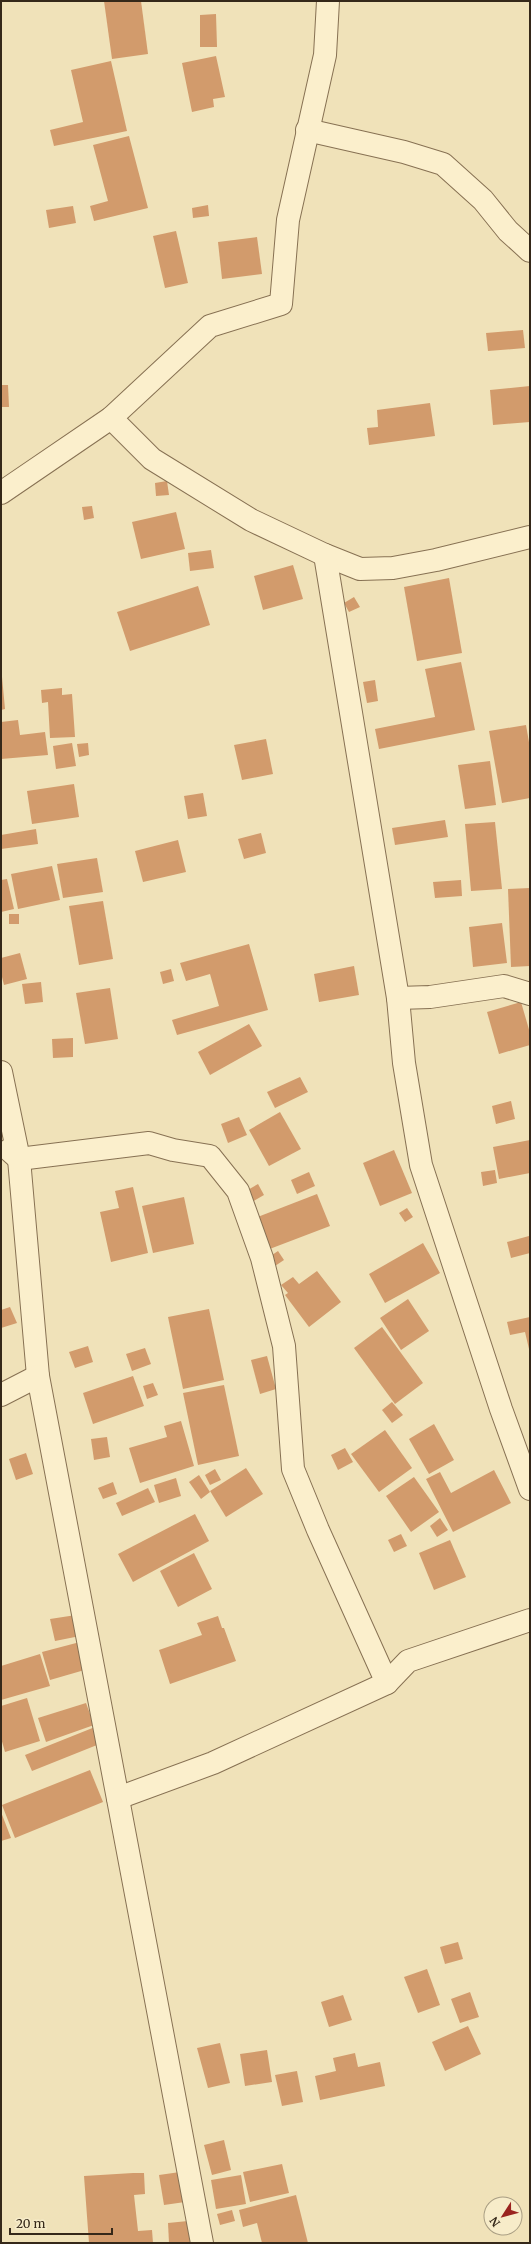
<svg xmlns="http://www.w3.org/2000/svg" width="531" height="2244" viewBox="0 0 531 2244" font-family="Merriweather,serif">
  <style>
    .building { fill: #d29b6c }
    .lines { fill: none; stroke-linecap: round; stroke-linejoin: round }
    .minor-casing { stroke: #877153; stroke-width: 24 }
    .minor { stroke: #fbefcc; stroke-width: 22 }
  </style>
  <rect width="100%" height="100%" fill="#f0e2b9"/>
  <!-- building -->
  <g class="building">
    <path d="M 104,1 L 141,1 L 148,54 L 112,59 Z"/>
    <path d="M 216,14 L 217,47 L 200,47 L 200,15 Z"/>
    <path d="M 216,56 L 225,97 L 213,99 L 214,107 L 192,112 L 182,63 Z"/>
    <path d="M 111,61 L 127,131 L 54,146 L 50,130 L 83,122 L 71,70 Z"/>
    <path d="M 129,136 L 148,208 L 94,221 L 90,206 L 108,201 L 93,145 Z"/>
    <path d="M 208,205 L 209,216 L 193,218 L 192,208 Z"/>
    <path d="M 73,206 L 76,223 L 49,228 L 46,210 Z"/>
    <path d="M 176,231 L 188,283 L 165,288 L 153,236 Z"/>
    <path d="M 257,237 L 262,274 L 222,279 L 218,242 Z"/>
    <path d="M 523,330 L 525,348 L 488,351 L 486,333 Z"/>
    <path d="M 1,385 L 8,385 L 9,407 L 1,407 Z"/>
    <path d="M 530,386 L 530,422 L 493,425 L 490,390 Z"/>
    <path d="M 430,403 L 435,436 L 369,445 L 367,428 L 378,427 L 377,410 Z"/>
    <path d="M 167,481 L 169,495 L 156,496 L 155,483 Z"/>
    <path d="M 92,506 L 94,518 L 84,520 L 82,507 Z"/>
    <path d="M 176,512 L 185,549 L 141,559 L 132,522 Z"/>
    <path d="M 211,550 L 214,568 L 190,571 L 188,553 Z"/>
    <path d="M 293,565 L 303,599 L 263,610 L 254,576 Z"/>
    <path d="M 449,578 L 462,653 L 417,661 L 404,587 Z"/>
    <path d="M 198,586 L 210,625 L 130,651 L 117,612 Z"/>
    <path d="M 354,597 L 360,607 L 349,612 L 344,603 Z"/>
    <path d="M 461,662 L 475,730 L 379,749 L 375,729 L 435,717 L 425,669 Z"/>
    <path d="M 1,666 L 5,709 L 1,710 Z"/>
    <path d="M 375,680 L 378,701 L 367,703 L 363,682 Z"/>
    <path d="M 62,688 L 62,695 L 72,694 L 75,737 L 50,738 L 48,702 L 42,703 L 41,690 Z"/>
    <path d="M 18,720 L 20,735 L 45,732 L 48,755 L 1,759 L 1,722 Z"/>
    <path d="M 526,725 L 530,748 L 530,798 L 502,803 L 489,731 Z"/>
    <path d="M 266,739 L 273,774 L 242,780 L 234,745 Z"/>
    <path d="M 72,743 L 76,766 L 56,769 L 53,746 Z"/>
    <path d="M 88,743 L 89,755 L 79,757 L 77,744 Z"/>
    <path d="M 490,761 L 496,805 L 465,809 L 458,765 Z"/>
    <path d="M 74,784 L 79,817 L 32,824 L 27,791 Z"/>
    <path d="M 203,793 L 207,816 L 188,819 L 184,796 Z"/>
    <path d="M 445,820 L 448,837 L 395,845 L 392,828 Z"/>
    <path d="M 495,822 L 502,889 L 471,891 L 465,824 Z"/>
    <path d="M 36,829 L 38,844 L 1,849 L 1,835 Z"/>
    <path d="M 261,833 L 266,853 L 244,859 L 238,839 Z"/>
    <path d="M 178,840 L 186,872 L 143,882 L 135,851 Z"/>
    <path d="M 97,858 L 103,892 L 63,898 L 57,864 Z"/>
    <path d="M 52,866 L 60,900 L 18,909 L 11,874 Z"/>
    <path d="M 7,879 L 14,909 L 1,912 L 1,880 Z"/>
    <path d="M 461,880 L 462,896 L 435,898 L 433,882 Z"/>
    <path d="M 530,888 L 530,966 L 511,967 L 508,889 Z"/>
    <path d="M 103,901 L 113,959 L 79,965 L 69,906 Z"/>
    <rect x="9" y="914" width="10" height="10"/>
    <path d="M 502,923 L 507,963 L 473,967 L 469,927 Z"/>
    <path d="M 249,944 L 268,1010 L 177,1035 L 172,1020 L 219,1006 L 210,974 L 186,981 L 180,963 Z"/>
    <path d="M 20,953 L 27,979 L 4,985 L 1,973 L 1,958 Z"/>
    <path d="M 354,966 L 359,995 L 319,1002 L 314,974 Z"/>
    <path d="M 171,969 L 174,981 L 163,984 L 160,972 Z"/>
    <path d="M 41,982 L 43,1002 L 25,1004 L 22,984 Z"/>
    <path d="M 110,988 L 118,1039 L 85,1044 L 76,993 Z"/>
    <path d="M 521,1002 L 530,1033 L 530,1045 L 499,1054 L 487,1012 Z"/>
    <path d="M 249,1024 L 262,1046 L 210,1075 L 198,1052 Z"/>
    <path d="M 73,1038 L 73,1057 L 53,1058 L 52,1039 Z"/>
    <path d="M 300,1077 L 308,1092 L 275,1108 L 267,1092 Z"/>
    <path d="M 511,1101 L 515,1119 L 496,1124 L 492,1106 Z"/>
    <path d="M 280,1112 L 301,1149 L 269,1166 L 249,1130 Z"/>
    <path d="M 239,1117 L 247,1135 L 228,1143 L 221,1124 Z"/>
    <path d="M 530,1140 L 530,1173 L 499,1179 L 493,1147 Z"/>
    <path d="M 394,1150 L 412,1193 L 380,1206 L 363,1163 Z"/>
    <path d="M 495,1170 L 497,1183 L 483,1186 L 481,1172 Z"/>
    <path d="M 309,1172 L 315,1186 L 297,1194 L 291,1180 Z"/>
    <path d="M 258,1184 L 264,1195 L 252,1202 L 246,1191 Z"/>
    <path d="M 133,1187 L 148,1253 L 111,1262 L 100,1212 L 119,1208 L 115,1191 Z"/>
    <path d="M 317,1194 L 330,1226 L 267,1250 L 255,1218 Z"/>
    <path d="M 184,1197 L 194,1244 L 153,1253 L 142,1206 Z"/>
    <path d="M 407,1208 L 413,1217 L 405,1222 L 399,1213 Z"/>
    <path d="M 529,1236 L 530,1253 L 511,1258 L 507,1242 Z"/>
    <path d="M 423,1243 L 440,1273 L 385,1303 L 369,1274 Z"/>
    <path d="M 278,1251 L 284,1260 L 275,1266 L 269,1257 Z"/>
    <path d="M 317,1271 L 341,1302 L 309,1327 L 285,1295 L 288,1293 L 281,1285 L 293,1277 L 299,1284 Z"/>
    <path d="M 408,1299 L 429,1331 L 401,1350 L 380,1318 Z"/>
    <path d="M 10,1307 L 17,1323 L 1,1328 L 1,1310 Z"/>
    <path d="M 209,1309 L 224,1380 L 183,1389 L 168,1317 Z"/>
    <path d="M 530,1317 L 530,1349 L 529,1349 L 525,1332 L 510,1335 L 507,1322 Z"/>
    <path d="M 382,1327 L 423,1383 L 395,1404 L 354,1348 Z"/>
    <path d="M 88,1346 L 93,1362 L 75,1368 L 69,1352 Z"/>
    <path d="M 145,1348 L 151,1364 L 132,1371 L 126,1354 Z"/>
    <path d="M 267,1356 L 276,1389 L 260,1394 L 251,1360 Z"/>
    <path d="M 133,1376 L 144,1406 L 93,1424 L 83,1393 Z"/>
    <path d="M 153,1383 L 158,1395 L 147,1399 L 143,1386 Z"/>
    <path d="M 224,1385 L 239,1456 L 198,1465 L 183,1393 Z"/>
    <path d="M 392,1402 L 403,1415 L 392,1423 L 382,1410 Z"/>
    <path d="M 181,1421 L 194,1466 L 140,1483 L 129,1448 L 167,1437 L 164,1426 Z"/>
    <path d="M 434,1424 L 454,1460 L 429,1474 L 409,1439 Z"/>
    <path d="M 385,1430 L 412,1468 L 379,1492 L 351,1454 Z"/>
    <path d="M 107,1437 L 110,1457 L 94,1460 L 91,1439 Z"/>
    <path d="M 345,1448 L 353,1462 L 338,1470 L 331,1455 Z"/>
    <path d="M 26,1453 L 33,1474 L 16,1480 L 9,1459 Z"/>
    <path d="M 246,1468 L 263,1494 L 226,1517 L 210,1491 Z"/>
    <path d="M 215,1469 L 221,1480 L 210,1485 L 205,1475 Z"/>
    <path d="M 494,1470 L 511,1503 L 453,1532 L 426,1479 L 440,1472 L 451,1493 Z"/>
    <path d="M 199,1475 L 210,1492 L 201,1499 L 189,1482 Z"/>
    <path d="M 414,1477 L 439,1512 L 411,1532 L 386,1496 Z"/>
    <path d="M 176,1478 L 181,1496 L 159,1503 L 154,1485 Z"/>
    <path d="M 113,1482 L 117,1494 L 103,1499 L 98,1488 Z"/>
    <path d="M 148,1488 L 155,1502 L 122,1516 L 116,1503 Z"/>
    <path d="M 195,1514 L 209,1541 L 133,1582 L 118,1554 Z"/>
    <path d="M 440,1518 L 448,1530 L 437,1537 L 430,1526 Z"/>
    <path d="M 401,1534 L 407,1546 L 394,1552 L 388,1540 Z"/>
    <path d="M 450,1540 L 466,1577 L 434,1590 L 419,1553 Z"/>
    <path d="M 194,1553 L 212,1589 L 178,1607 L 160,1571 Z"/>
    <path d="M 76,1615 L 80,1636 L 55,1641 L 50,1619 Z"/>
    <path d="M 218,1616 L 222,1628 L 224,1628 L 236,1661 L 170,1684 L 159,1650 L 202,1635 L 197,1623 Z"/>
    <path d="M 80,1642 L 88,1669 L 50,1680 L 42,1652 Z"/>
    <path d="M 40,1654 L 50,1686 L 1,1700 L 1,1666 Z"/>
    <path d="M 27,1698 L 40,1741 L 5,1752 L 1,1738 L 1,1706 Z"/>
    <path d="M 86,1703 L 94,1725 L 46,1742 L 38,1718 Z"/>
    <path d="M 95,1727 L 102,1743 L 32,1771 L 25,1755 Z"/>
    <path d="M 90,1770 L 103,1802 L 15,1838 L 2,1805 Z"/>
    <path d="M 1,1812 L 11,1838 L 1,1841 Z"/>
    <path d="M 458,1942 L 463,1959 L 445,1964 L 440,1947 Z"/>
    <path d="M 427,1969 L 440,2005 L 418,2013 L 404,1977 Z"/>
    <path d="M 470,1992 L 479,2017 L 460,2023 L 451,1999 Z"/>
    <path d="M 343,1995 L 352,2020 L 329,2027 L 321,2002 Z"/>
    <path d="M 468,2026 L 481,2054 L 445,2071 L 432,2042 Z"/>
    <path d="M 220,2043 L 230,2083 L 208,2088 L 197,2048 Z"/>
    <path d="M 267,2050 L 272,2082 L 245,2086 L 240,2054 Z"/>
    <path d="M 355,2053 L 358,2067 L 380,2062 L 385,2086 L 320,2100 L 315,2076 L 336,2071 L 333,2058 Z"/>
    <path d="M 297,2071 L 303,2102 L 282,2106 L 275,2075 Z"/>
    <path d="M 224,2140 L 231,2170 L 212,2175 L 204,2145 Z"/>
    <path d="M 282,2164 L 289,2193 L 250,2202 L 243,2172 Z"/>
    <path d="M 180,2172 L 185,2202 L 164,2205 L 159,2175 Z"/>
    <path d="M 133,2173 L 144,2173 L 145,2194 L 134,2195 L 138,2231 L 152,2230 L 153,2243 L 89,2243 L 84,2176 Z"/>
    <path d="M 241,2175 L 246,2204 L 216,2209 L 211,2180 Z"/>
    <path d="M 296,2195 L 308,2243 L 262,2243 L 257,2223 L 243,2227 L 239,2210 Z"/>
    <path d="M 232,2210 L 235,2221 L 220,2225 L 217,2214 Z"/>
    <path d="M 188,2221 L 190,2243 L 169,2243 L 168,2223 Z"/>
  </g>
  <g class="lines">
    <defs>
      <g id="minor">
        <path d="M 307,130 L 404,152 L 443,164 L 483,200 L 508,231 L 530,251"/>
        <path d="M 111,418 L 152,459 L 251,520 L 325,555 L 360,569 L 393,568 L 436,560 L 530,537"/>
        <path d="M 1,493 L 111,418 L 210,326 L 281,304 L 288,220 L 325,55 L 328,1"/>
        <path d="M 325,555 L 398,998 L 404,1063 L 421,1165 L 501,1409 L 530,1489"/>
        <path d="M 398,998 L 430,997 L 504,986 L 530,994"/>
        <path d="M 1,1072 L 19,1159 L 38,1376 L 202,2243"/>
        <path d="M 9,1150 L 19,1159 L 149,1143 L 173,1150 L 210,1156 L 238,1191 L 262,1258 L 284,1346 L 293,1469 L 318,1530 L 387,1683"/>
        <path d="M 1,1395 L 38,1376"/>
        <path d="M 118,1798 L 213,1763 L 387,1683 L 408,1661 L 530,1620"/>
      </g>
    </defs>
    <!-- minor casing -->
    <use href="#minor" class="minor-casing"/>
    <!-- minor -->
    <use href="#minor" class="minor"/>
  </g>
  <!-- border -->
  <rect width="531" height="2244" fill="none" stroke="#352819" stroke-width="4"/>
  <!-- north arrow -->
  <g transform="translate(503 2216) rotate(234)"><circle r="19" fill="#f7ecc9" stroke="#a99e83"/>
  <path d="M0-3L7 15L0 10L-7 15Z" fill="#9a241f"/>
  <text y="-6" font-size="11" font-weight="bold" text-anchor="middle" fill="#352819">N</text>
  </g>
  <!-- scale -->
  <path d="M10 2228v6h102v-6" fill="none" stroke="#352819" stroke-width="2"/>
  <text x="16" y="2228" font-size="12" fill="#352819" stroke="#f7ecc9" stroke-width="3" paint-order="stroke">20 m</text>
</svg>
